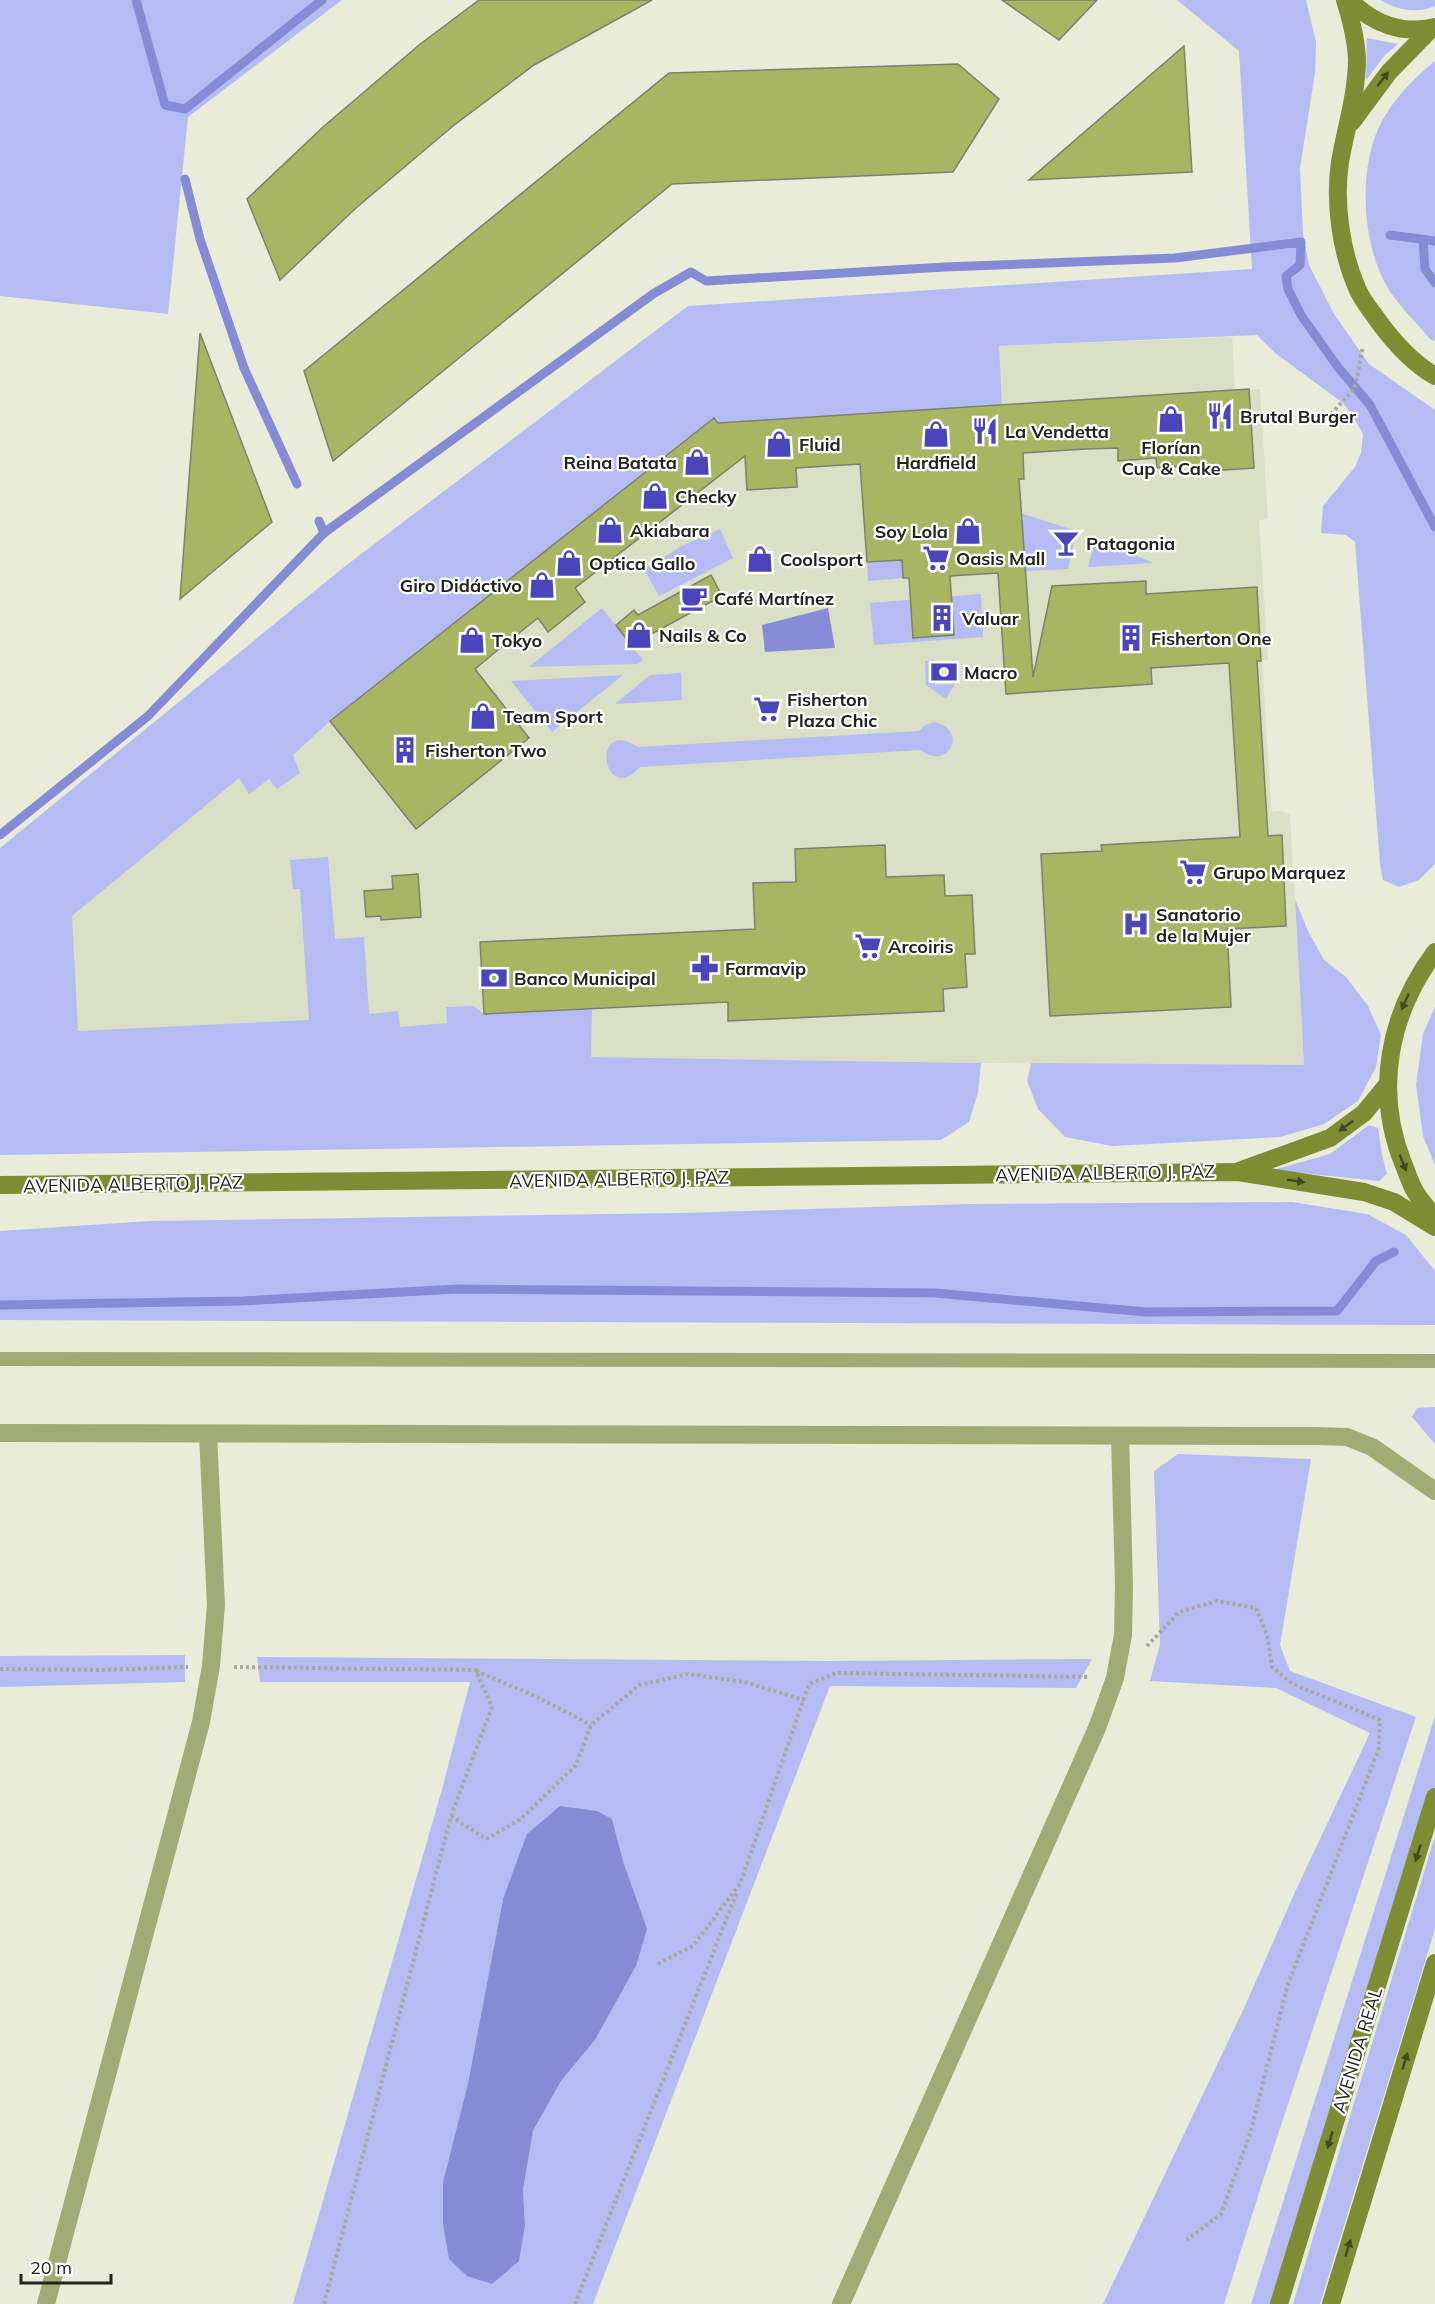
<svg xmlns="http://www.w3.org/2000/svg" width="1435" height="2304" viewBox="0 0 1435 2304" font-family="Mulish,sans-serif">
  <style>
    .built { fill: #dae0c5 }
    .green { fill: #b5bcf3; fill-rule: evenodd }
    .water { fill: #858cd5 }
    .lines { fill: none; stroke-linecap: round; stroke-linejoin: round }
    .stream { stroke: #858cd5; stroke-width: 9 }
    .building { fill: #a8b663; stroke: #7c806e; stroke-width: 1.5 }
    .path { stroke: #a6a99a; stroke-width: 4; stroke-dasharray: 3 3; stroke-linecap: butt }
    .lane { stroke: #a1ab74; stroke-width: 14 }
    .street { stroke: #a1ab74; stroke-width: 18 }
    .secondary { stroke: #7e8c33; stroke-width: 18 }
    .oneway { fill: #424824 }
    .labels { text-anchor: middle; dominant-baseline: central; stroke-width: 4.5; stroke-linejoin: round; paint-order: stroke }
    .poi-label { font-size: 18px; font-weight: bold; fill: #21231c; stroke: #fff; text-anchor: start }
    .street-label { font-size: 18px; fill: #21231c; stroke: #fff }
  </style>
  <rect width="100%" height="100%" fill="#e8ecd8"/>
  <!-- built -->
  <path class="built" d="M 1232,337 L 1235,390 L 1260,389 L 1268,519 L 1259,520 L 1268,660 L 1262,661 L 1271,806 L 1272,812 L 1281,811 L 1290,815 L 1304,1066 L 981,1063 L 321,1053 L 78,1054 L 0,926 L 702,358 Z"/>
  <!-- green -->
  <g class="green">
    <path d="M 0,0 L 342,0 L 188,117 L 168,314 L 0,296 Z"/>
    <path d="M 1177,0 L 1306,0 L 1316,42 L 1315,73 L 1300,168 L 1303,234 L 1309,265 L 1334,314 L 1369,364 L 1435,410 L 1435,864 L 1419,880 L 1399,887 L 1383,880 L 1380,864 L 1355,542 L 1346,535 L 1321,533 L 1323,506 L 1355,467 L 1361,453 L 1363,434 L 1354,418 L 1343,403 L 1275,353 L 1257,335 L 999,346 L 1002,405 L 719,423 L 714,418 L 330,721 L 293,755 L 300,773 L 277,789 L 269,779 L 249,794 L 239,778 L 72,916 L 78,1031 L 309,1020 L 300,889 L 293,889 L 290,860 L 328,857 L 335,939 L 364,937 L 369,1014 L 398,1011 L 400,1027 L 447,1023 L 446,1007 L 474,1006 L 484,1014 L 592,1009 L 591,1057 L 981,1063 L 978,1092 L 969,1122 L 941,1140 L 0,1155 L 0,848 L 344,567 L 688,306 L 1252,269 L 1239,51 Z"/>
    <path d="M 1380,0 L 1435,0 L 1435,6 C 1415,14 1398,10 1380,0 Z"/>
    <path d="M 1367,38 L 1398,44 L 1385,55 L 1366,80 Z"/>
    <path d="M 1435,61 L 1435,341 L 1430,339 C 1417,323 1400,307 1389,290 C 1362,247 1358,172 1379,127 C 1392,100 1413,79 1435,61 Z"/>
    <path d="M 1001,507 L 1077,531 L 1068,569 L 1005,572 Z"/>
    <path d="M 720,529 L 733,558 L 659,596 L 644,569 L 682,546 Z"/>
    <path d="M 1096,537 L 1153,563 L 1088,567 Z"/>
    <path d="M 902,560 L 903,578 L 868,581 L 867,562 Z"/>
    <path d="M 981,594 L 983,637 L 874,645 L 870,603 Z"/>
    <path d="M 602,608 L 643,660 L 638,664 L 529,667 Z"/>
    <path d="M 933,660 L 935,685 L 955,684 L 946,699 L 926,685 L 925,661 Z"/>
    <path d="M 681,673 L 682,700 L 615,704 L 650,675 Z"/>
    <path d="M 623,675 L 552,732 L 511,681 Z"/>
    <path d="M 934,722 C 969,729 949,772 920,750 L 640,767 C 603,809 589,715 638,747 L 919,731 L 925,725 Z"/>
    <path d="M 1295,899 L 1308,931 L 1324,960 L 1346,977 L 1368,1006 L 1381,1035 L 1376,1067 L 1358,1101 L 1324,1124 L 1280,1137 L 1112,1146 L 1065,1137 L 1038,1109 L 1027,1081 L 1031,1063 L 1304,1065 Z"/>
    <path d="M 1435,1007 L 1435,1165 L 1423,1136 L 1416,1085 L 1423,1034 Z"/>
    <path d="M 1369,1125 L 1378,1128 L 1382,1155 L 1387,1174 L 1379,1181 L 1273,1170 L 1330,1154 Z"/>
    <path d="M 1292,1202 L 1367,1214 L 1406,1235 L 1435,1271 L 1435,1325 L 0,1320 L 0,1231 L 150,1221 L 680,1213 L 968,1204 Z"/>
    <path d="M 1435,1407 L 1435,1444 L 1412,1417 L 1417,1408 Z"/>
    <path d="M 1178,1454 L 1311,1459 L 1280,1645 L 1290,1671 L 1416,1717 L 1265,2174 L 1224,2304 L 1103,2304 L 1245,2006 L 1295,1892 L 1370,1733 L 1276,1688 L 1150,1681 L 1160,1644 L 1154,1471 Z"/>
    <path d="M 185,1655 L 185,1682 L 0,1687 L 0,1656 Z"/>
    <path d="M 257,1657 L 829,1661 L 1092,1659 L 1076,1688 L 830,1686 L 593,2304 L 293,2304 L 441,1793 L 470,1682 L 260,1682 ZM 612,1819 L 624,1864 L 636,1966 L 595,2040 L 561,2081 L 533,2131 L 523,2190 L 525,2225 L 443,2182 L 468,2083 L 503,1899 Z"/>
    <path d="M 1435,1716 L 1435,1797 L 1279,2304 L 1251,2304 Z"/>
    <path d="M 1435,1836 L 1435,1929 L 1320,2304 L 1293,2304 Z"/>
  </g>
  <!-- water -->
  <g class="water">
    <path d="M 828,608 L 835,648 L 765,652 L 762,625 Z"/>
    <path d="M 560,1806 L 597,1811 L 612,1819 L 624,1864 L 647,1929 L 636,1966 L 595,2040 L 561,2081 L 533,2131 L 523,2190 L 525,2225 L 519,2261 L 492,2284 L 467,2276 L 449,2259 L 443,2224 L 443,2182 L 468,2083 L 503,1899 L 527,1834 Z"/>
  </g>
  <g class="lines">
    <!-- stream -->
    <g class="stream">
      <path d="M 136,0 L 165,105 L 185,109 L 322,0"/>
      <path d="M 185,179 L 200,239 L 244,368 L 297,484"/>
      <path d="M 1390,235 L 1435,241"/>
      <path d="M 1423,240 L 1425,269 L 1435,283"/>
      <path d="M 319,521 L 324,533"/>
      <path d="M 0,835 L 148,716 L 324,533 L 653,294 L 691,272 L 706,281 L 945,267 L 1175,258 L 1301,242 L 1300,265 L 1286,276 L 1288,289 L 1301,315 L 1337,366 L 1370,405 L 1435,527"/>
      <path d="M 0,1305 L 242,1301 L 457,1289 L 935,1293 L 1146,1312 L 1337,1311 L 1376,1261 L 1394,1252"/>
    </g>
  </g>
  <!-- building -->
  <g class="building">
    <path d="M 479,0 L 652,0 L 534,65 L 453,126 L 356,208 L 280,280 L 247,199 L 323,127 L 419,45 Z"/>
    <path d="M 1002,0 L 1097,0 L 1059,40 Z"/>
    <path d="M 1184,46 L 1192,172 L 1029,180 Z"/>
    <path d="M 958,64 L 999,99 L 953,172 L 672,184 L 333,461 L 304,371 L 669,73 Z"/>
    <path d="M 200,333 L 272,522 L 180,599 Z"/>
    <path d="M 1249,389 L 1254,468 L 1208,471 L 1207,465 L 1157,468 L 1156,458 L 1118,461 L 1118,448 L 1085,449 L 1023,453 L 1024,479 L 1019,479 L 1033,677 L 1052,586 L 1146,581 L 1146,594 L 1257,587 L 1261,661 L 1257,661 L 1268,836 L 1282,835 L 1286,926 L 1227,929 L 1231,1007 L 1050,1016 L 1041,854 L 1102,851 L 1101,845 L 1240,837 L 1229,663 L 1151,668 L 1152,684 L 1006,694 L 998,573 L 950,576 L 954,635 L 913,638 L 909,578 L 903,578 L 902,560 L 867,562 L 860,464 L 796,468 L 797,487 L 747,490 L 745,456 L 575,588 L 585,602 L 548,632 L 538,618 L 499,649 L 475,669 L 529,738 L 416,829 L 330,721 L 714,418 L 718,423 Z"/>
    <path d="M 711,575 L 722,596 L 631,645 L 616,625 L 634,610 L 638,615 Z"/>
    <path d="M 885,845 L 886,877 L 944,875 L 945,896 L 972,895 L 975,954 L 965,954 L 967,987 L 943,989 L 944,1011 L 728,1021 L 728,1002 L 484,1014 L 480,942 L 755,929 L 753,883 L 796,882 L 795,849 Z"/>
    <path d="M 418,874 L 421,917 L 381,920 L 381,916 L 366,917 L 364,891 L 393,889 L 392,876 Z"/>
  </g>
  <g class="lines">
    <!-- path -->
    <g class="path">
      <path d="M 1331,414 L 1355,388 L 1363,346"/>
      <path d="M 1147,1646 L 1179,1612 L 1217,1601 L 1256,1608 L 1267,1635 L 1272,1667 L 1293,1684 L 1380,1720 L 1379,1748 L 1287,1987 L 1250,2134 L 1221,2214 L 1187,2240"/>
      <path d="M 234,1667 L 476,1670 L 492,1707 L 451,1816 L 324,2304"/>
      <path d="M 0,1669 L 104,1670 L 188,1667"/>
      <path d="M 476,1671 L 535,1696 L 591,1725"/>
      <path d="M 451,1816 L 486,1839 L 521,1819 L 576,1765 L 591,1725 L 639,1685 L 688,1674 L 744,1682 L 804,1700"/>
      <path d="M 658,1964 L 693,1946 L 740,1884 L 809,1684 L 836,1673 L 1089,1677"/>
      <path d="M 575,2304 L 737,1892"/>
    </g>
    <!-- lane -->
    <path class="lane" d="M 0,1359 L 1435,1361"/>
    <!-- street -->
    <g class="street">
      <path d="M 0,1433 L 1316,1436 L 1347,1437 L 1372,1447 L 1435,1491"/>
      <path d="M 46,2304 L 201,1722 L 211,1666 L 216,1605 L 208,1434"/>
      <path d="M 841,2304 L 1097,1728 L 1115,1678 L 1123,1635 L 1124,1586 L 1120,1436"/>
    </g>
    <!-- secondary -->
    <g class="secondary">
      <path d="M 1345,0 C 1351,19 1356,38 1357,58 C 1357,94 1346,127 1340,162 C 1334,203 1341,251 1357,288 C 1361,298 1368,307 1374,315 C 1390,338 1411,362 1435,376"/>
      <path d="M 1350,0 C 1372,24 1403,35 1435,27"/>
      <path d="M 1352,122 L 1389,72 L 1432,28"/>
      <path d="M 1435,952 C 1389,1014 1374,1090 1403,1163 C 1407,1172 1410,1184 1416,1193 C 1421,1201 1429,1210 1435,1218"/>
      <path d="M 1239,1171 L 1330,1138 L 1364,1113 L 1387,1085"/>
      <path d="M 0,1185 L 1238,1172 L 1364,1192 L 1394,1202 L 1435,1227"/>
      <path d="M 1279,2304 L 1435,1797"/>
      <path d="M 1331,2304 L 1435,1963"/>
    </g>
  </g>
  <!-- one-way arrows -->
  <defs><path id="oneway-solid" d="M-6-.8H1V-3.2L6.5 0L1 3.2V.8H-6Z" transform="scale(1.5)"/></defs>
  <g class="oneway">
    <use href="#oneway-solid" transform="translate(1383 79) rotate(-52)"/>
    <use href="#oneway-solid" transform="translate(1405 1002) rotate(115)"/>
    <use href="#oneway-solid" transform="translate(1346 1126) rotate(144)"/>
    <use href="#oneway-solid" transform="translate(1403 1163) rotate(68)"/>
    <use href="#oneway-solid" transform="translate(1296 1181) rotate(9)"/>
    <use href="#oneway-solid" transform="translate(1418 1853) rotate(107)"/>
    <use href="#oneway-solid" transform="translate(1405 2061) rotate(-73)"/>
    <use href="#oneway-solid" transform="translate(1330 2140) rotate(107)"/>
    <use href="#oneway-solid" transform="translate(1348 2248) rotate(-73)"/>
  </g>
  <!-- icons -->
  <defs>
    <symbol id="restaurant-bare" viewBox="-9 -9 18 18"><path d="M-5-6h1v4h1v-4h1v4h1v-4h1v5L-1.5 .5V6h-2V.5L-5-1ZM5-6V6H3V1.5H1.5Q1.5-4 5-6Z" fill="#4b45bc" stroke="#fff" stroke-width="2.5" paint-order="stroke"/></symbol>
    <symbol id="shop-bare" viewBox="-9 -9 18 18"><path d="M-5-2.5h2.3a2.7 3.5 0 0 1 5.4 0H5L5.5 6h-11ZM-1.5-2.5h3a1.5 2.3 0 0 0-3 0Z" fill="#4b45bc" stroke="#fff" stroke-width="2.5" paint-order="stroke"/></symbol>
    <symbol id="bar-bare" viewBox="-9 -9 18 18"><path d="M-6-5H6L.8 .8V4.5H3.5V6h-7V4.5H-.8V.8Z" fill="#4b45bc" stroke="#fff" stroke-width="2.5" paint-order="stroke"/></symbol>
    <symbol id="supermarket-bare" viewBox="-9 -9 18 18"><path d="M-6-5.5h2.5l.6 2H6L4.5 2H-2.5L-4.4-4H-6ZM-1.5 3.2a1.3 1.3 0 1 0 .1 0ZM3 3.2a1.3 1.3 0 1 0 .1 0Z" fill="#4b45bc" stroke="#fff" stroke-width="2.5" paint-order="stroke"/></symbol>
    <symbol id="cafe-bare" viewBox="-9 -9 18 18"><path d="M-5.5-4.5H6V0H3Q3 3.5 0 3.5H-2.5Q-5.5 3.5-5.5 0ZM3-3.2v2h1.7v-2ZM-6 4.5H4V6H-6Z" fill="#4b45bc" stroke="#fff" stroke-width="2.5" paint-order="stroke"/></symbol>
    <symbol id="building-bare" viewBox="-9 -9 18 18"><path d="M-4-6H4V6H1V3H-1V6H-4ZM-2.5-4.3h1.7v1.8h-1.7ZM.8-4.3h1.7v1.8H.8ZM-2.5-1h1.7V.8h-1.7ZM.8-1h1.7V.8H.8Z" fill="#4b45bc" stroke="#fff" stroke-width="2.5" paint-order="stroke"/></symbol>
    <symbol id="bank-bare" viewBox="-9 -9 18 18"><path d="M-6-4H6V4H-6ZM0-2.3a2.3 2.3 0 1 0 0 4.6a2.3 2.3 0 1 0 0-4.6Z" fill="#4b45bc" stroke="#fff" stroke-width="2.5" paint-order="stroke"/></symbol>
    <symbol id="hospital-bare" viewBox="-9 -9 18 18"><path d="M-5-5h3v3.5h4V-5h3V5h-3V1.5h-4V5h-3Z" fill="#4b45bc" stroke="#fff" stroke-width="2.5" paint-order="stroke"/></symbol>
    <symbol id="pharmacy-bare" viewBox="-9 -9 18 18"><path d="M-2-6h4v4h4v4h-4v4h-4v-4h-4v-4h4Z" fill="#4b45bc" stroke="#fff" stroke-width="2.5" paint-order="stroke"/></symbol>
  </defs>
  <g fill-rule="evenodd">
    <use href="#restaurant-bare" x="1201" y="397" width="38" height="38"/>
    <use href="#shop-bare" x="1152" y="400" width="38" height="38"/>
    <use href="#restaurant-bare" x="966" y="412" width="38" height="38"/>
    <use href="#shop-bare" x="917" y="415" width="38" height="38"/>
    <use href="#shop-bare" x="760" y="425" width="38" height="38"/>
    <use href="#shop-bare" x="678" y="443" width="38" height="38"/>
    <use href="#shop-bare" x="636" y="477" width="38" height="38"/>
    <use href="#shop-bare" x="591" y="511" width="38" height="38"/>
    <use href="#shop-bare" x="949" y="512" width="38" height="38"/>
    <use href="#bar-bare" x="1047" y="524" width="38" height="38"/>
    <use href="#supermarket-bare" x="917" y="539" width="38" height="38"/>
    <use href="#shop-bare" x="741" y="540" width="38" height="38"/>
    <use href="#shop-bare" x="550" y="544" width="38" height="38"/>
    <use href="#shop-bare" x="523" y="566" width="38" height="38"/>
    <use href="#cafe-bare" x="675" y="579" width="38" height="38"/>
    <use href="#building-bare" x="923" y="599" width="38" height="38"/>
    <use href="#shop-bare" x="620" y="616" width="38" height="38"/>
    <use href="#building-bare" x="1112" y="619" width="38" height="38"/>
    <use href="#shop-bare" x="453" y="621" width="38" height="38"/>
    <use href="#bank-bare" x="925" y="653" width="38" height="38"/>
    <use href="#supermarket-bare" x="748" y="690" width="38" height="38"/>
    <use href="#shop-bare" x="464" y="697" width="38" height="38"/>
    <use href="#building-bare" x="386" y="731" width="38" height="38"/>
    <use href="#supermarket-bare" x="1174" y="853" width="38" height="38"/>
    <use href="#hospital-bare" x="1117" y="905" width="38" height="38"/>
    <use href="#supermarket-bare" x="849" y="927" width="38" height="38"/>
    <use href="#pharmacy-bare" x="686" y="949" width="38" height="38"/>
    <use href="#bank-bare" x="475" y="959" width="38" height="38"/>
  </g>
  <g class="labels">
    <!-- poi labels -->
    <g class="poi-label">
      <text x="1240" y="416">Brutal Burger</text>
      <text x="1005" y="431">La Vendetta</text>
      <text x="799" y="444">Fluid</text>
      <text x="1171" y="447" text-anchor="middle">Florían<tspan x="1171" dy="21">Cup &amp; Cake</tspan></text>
      <text x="677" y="462" text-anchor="end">Reina Batata</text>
      <text x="936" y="462" text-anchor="middle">Hardfield</text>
      <text x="675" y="496">Checky</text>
      <text x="630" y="530">Akiabara</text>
      <text x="948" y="531" text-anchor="end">Soy Lola</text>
      <text x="1086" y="543">Patagonia</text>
      <text x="956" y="558">Oasis Mall</text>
      <text x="780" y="559">Coolsport</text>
      <text x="589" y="563">Optica Gallo</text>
      <text x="522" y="585" text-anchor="end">Giro Didáctivo</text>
      <text x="714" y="598">Café Martínez</text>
      <text x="962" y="618">Valuar</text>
      <text x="659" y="635">Nails &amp; Co</text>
      <text x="1151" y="638">Fisherton One</text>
      <text x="492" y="640">Tokyo</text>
      <text x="964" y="672">Macro</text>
      <text x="787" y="699">Fisherton<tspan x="787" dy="21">Plaza Chic</tspan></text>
      <text x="503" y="716">Team Sport</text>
      <text x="425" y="750">Fisherton Two</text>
      <text x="1213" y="872">Grupo Marquez</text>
      <text x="1156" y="914">Sanatorio<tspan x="1156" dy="21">de la Mujer</tspan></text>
      <text x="888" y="946">Arcoiris</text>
      <text x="725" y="968">Farmavip</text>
      <text x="514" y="978">Banco Municipal</text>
    </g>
    <!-- street labels -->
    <g class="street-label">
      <text transform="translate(1105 1173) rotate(-1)">AVENIDA ALBERTO J. PAZ</text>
      <text transform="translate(619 1179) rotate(-1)">AVENIDA ALBERTO J. PAZ</text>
      <text transform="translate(133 1184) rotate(-1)">AVENIDA ALBERTO J. PAZ</text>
      <text transform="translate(1357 2050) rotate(-73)">AVENIDA REAL</text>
    </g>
  </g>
  <!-- scale -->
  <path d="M21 2274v9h90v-9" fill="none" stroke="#21231c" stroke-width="3"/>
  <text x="30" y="2274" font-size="18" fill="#21231c" stroke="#ffffff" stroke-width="4.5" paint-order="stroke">20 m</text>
</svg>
